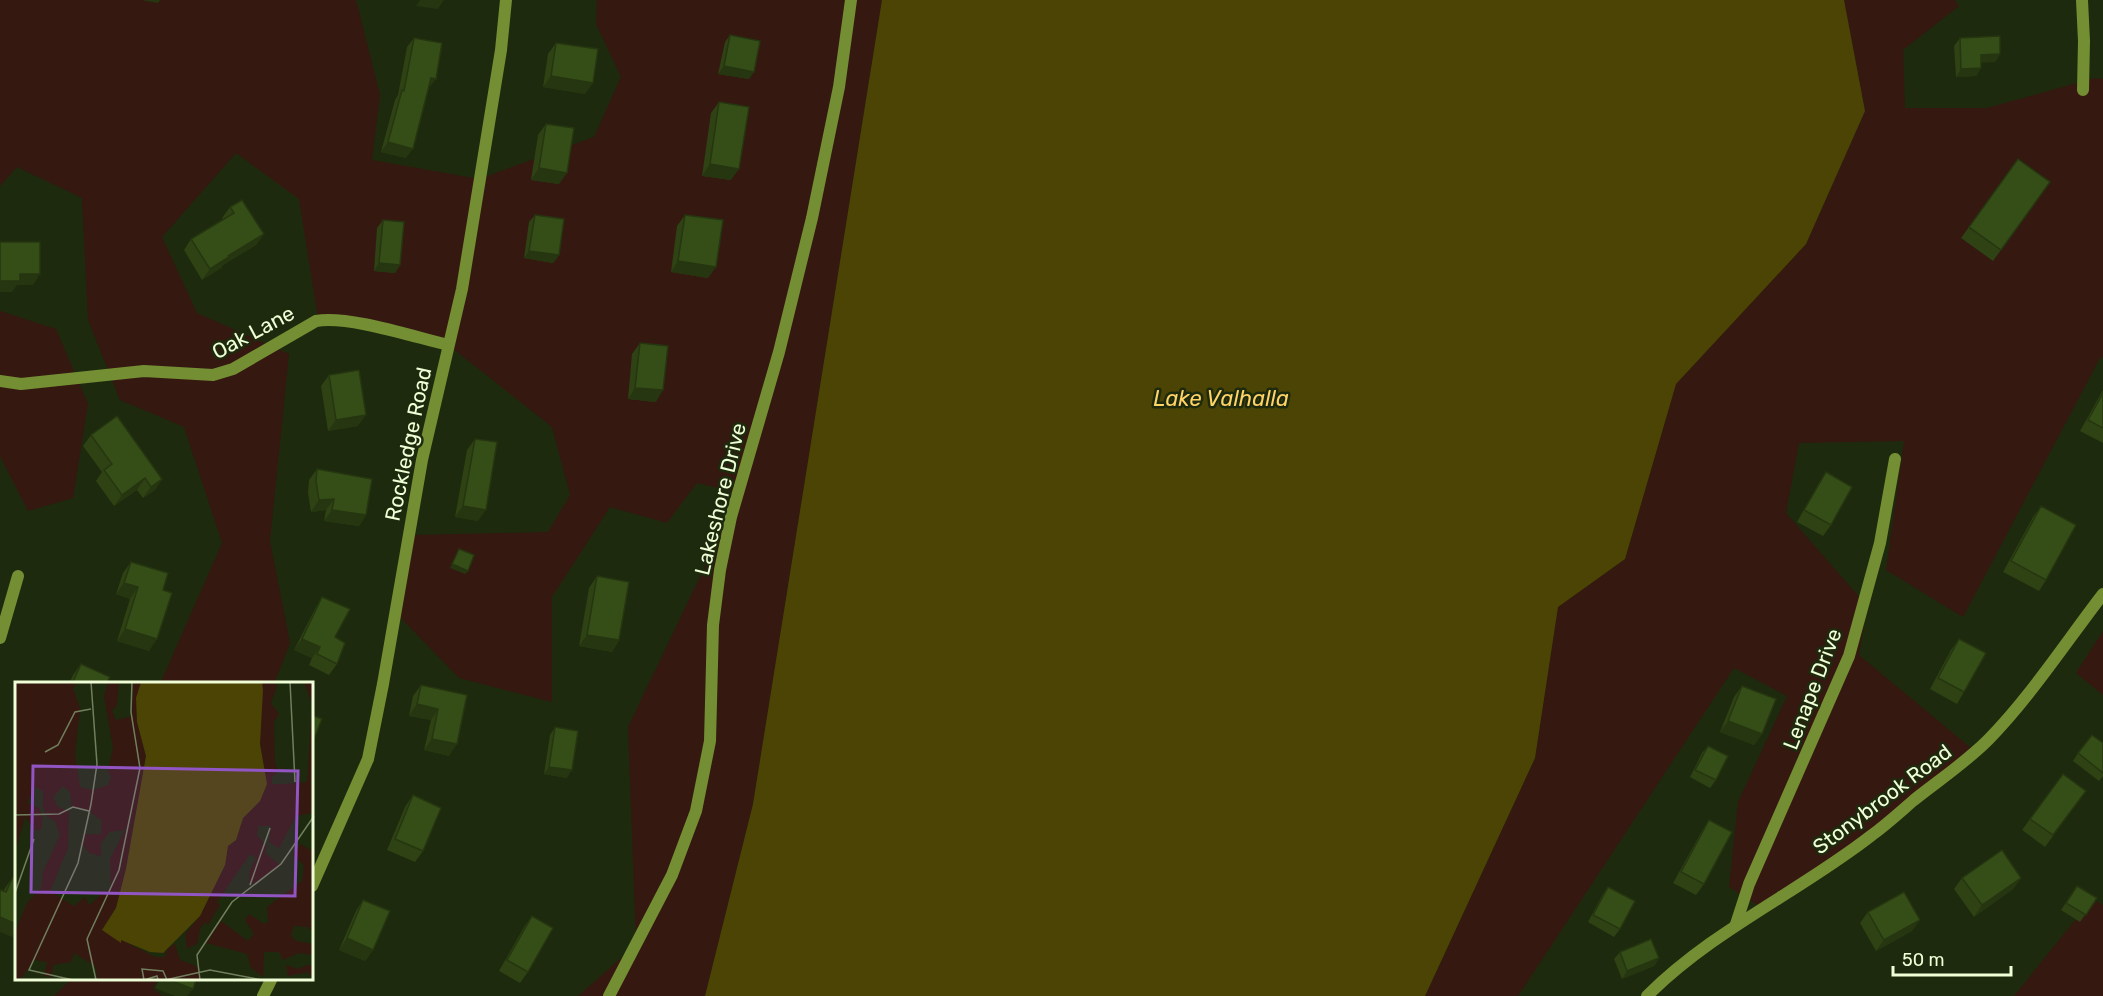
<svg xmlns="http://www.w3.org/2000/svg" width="2103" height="996" viewBox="0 0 2103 996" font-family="Rubik,sans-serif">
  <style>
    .green { fill: #351810 }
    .water { fill: #4c4404 }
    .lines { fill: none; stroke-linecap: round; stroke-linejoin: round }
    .street { stroke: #748e33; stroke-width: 12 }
    .wall { fill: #2e4214 }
    .shaded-wall { fill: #253610 }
    .building { fill: #354d17; stroke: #253610; stroke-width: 1.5 }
    .labels { text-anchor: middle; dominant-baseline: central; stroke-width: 5; stroke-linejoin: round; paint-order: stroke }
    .street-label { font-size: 21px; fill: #f0ffd7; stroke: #1e2a0d }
    .water-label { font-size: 22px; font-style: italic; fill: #ffd365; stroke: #1e2a0d }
    .inset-road { fill: none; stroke: #727f5e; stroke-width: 1.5 }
    .view { fill: #9256c4; fill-opacity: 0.15; stroke: #9256c4; stroke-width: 3 }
    .inset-edge { fill: none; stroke: #f0ffd7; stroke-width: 3 }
  </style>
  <rect width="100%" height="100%" fill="#1e2a0d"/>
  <!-- green -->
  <g class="green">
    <path d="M 0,0 L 356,0 L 380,95 L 372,160 L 479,179 L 594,137 L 621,77 L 596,24 L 597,0 L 882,0 L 753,804 L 705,996 L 578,996 L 636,945 L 628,727 L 740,493 L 697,483 L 667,523 L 610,507 L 552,597 L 552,702 L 459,678 L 397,614 L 412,535 L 548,532 L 570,495 L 552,427 L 447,344 L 318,319 L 299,199 L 236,153 L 162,237 L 197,313 L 289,354 L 270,541 L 290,643 L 274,684 L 160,684 L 222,543 L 184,427 L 120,400 L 88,320 L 82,198 L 17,167 L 0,186 Z"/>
    <path d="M 1844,0 L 1955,0 L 1959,6 L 1903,50 L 1905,108 L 1987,108 L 2095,78 L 2103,79 L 2103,357 L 2100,358 L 1963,617 L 1886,570 L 1904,441 L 1799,443 L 1786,513 L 1867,606 L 1859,655 L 1977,753 L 1764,909 L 1729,887 L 1738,802 L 1787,696 L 1734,668 L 1518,996 L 1425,996 L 1535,758 L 1558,607 L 1625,559 L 1676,384 L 1806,244 L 1865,111 Z"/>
    <path d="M 0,311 L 56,329 L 88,404 L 73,498 L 28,511 L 0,456 Z"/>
    <path d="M 2103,631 L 2103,695 L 2076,673 Z"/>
    <path d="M 2092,899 L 2103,905 L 2103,996 L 2014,996 Z"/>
    <path d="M 70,980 L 157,980 L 153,989 L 163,996 L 54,996 Z"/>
  </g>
  <!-- water -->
  <path class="water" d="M 882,0 L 1844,0 L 1865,111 L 1806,244 L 1676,384 L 1625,559 L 1558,607 L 1535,758 L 1425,996 L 705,996 L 753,804 Z"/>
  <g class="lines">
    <!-- street -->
    <g class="street">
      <path d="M 2082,0 L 2084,41 L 2083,90"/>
      <path d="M 0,381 L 21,384 L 144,371 L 213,375 L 233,369 L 316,321 C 348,315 414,337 448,345"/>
      <path d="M 0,638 L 18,576"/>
      <path d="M 312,886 L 368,759 L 383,684 L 422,460 L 462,289 L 501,50 L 506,0"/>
      <path d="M 1736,924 L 1749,884 L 1849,656 L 1880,543 L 1895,459"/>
      <path d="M 263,996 L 271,980"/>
      <path d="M 609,996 L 672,875 L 696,811 L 710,741 L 713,625 L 720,570 L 731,517 L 779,352 L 812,218 L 839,87 L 851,0"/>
      <path d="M 1647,996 C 1713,930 1799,892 1872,835 C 1887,824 1900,812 1914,800 C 1939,780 1965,763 1988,740 C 2031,696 2066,642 2103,594"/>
    </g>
  </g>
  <!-- wall -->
  <g class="wall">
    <path d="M 730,35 L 749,79 L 718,74 L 725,42 Z"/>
    <path d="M 414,38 L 429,88 L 406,158 L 381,152 L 395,100 L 398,95 L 407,47 Z"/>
    <path d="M 1960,38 L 2000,54 L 1995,62 L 1981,62 L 1981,68 L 1976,76 L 1956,77 L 1954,46 Z"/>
    <path d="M 556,43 L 585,94 L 543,87 L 548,54 Z"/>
    <path d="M 719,102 L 731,180 L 702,176 L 711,113 Z"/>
    <path d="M 546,124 L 559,184 L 531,180 L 538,135 Z"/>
    <path d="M 2018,159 L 2050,182 L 1993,261 L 1961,238 Z"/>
    <path d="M 230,207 L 264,234 L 256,245 L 223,265 L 221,268 L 202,280 L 184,250 L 191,239 L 223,219 L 222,218 Z"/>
    <path d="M 535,215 L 559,255 L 553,263 L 524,258 L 529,222 Z"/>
    <path d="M 685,215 L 708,278 L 671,272 L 677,226 Z"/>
    <path d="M 383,220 L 400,265 L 395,273 L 374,271 L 377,228 Z"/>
    <path d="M 640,343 L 656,402 L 628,399 L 632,354 Z"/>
    <path d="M 329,375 L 358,426 L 328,431 L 321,386 Z"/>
    <path d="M 2103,390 L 2103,443 L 2080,431 Z"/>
    <path d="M 91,435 L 162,479 L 155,490 L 143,498 L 137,490 L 114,506 L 96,481 L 102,472 L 83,446 Z"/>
    <path d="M 475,439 L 478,521 L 455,517 L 467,450 Z"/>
    <path d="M 317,469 L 366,515 L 359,526 L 324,521 L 326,510 L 311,512 L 308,493 L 309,480 Z"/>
    <path d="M 1826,472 L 1831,525 L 1823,536 L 1797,522 L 1819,483 Z"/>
    <path d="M 2041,506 L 2046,580 L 2039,591 L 2003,572 L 2033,517 Z"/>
    <path d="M 131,562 L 163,590 L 149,651 L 117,641 L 130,599 L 116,594 L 123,573 Z"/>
    <path d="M 597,576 L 619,640 L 612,652 L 579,646 L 589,588 Z"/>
    <path d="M 322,597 L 335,637 L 337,664 L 329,675 L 309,665 L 312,658 L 294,650 L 315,609 Z"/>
    <path d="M 1959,639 L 1964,692 L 1957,704 L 1930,689 L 1951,650 Z"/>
    <path d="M 81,664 L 106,684 L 69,684 L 73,675 Z"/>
    <path d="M 421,685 L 467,695 L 449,756 L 424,750 L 431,720 L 409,716 L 413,696 Z"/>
    <path d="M 1742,686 L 1762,734 L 1754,745 L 1720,732 L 1734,697 Z"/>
    <path d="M 555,727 L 567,778 L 544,774 L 550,735 Z"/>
    <path d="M 2103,743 L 2103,776 L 2099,781 L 2073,761 L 2078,753 Z"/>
    <path d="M 1708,746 L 1716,780 L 1710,788 L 1690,777 L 1702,753 Z"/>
    <path d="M 413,795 L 423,851 L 415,862 L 387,850 L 405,807 Z"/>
    <path d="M 2078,802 L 2045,847 L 2022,830 L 2030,819 Z"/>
    <path d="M 1709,820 L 1704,884 L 1696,895 L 1673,883 L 1702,831 Z"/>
    <path d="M 13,877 L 16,878 L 16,931 L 12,937 L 3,891 Z"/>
    <path d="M 1962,878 L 2021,878 L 2013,889 L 1974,917 L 1954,889 Z"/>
    <path d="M 2077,886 L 2097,898 L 2080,922 L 2061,910 Z"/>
    <path d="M 1608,887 L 1620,929 L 1614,937 L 1588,922 L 1603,894 Z"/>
    <path d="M 363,900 L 373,950 L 365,961 L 339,950 L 356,911 Z"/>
    <path d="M 1868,912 L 1912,931 L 1876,951 L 1860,923 Z"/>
    <path d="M 532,916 L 528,972 L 520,983 L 499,971 L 524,927 Z"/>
    <path d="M 1620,952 L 1659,958 L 1654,966 L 1622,979 L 1614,959 Z"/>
  </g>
  <!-- shaded-wall -->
  <g class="shaded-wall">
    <path d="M 141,0 L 160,0 L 158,3 Z"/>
    <path d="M 420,0 L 444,0 L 438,9 L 416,6 Z"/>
    <path d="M 2000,54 L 1995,62 L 1975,63 L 1981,55 Z"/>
    <path d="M 724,66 L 754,72 L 749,79 L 718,74 Z"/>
    <path d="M 1981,68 L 1976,76 L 1956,77 L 1961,69 Z"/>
    <path d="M 551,76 L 593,83 L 585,94 L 543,87 Z"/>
    <path d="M 431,78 L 436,79 L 429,88 Z"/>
    <path d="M 388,142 L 413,149 L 406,158 L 381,152 Z"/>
    <path d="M 710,164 L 739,169 L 731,180 L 702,176 Z"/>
    <path d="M 539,168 L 567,173 L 559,184 L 531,180 Z"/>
    <path d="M 264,234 L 256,245 L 223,265 L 221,268 L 202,280 L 210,269 L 228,256 Z"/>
    <path d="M 529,251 L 559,255 L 553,263 L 524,258 Z"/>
    <path d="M 678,261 L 716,267 L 708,278 L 671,272 Z"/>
    <path d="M 379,263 L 400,265 L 395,273 L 374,271 Z"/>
    <path d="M 20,274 L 40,274 L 33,285 L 17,285 L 12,292 L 0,292 L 0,281 Z"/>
    <path d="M 635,388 L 663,390 L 656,402 L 628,399 Z"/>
    <path d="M 366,415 L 358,426 L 328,431 L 336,420 Z"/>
    <path d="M 145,478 L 137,490 L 114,506 L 122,495 Z"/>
    <path d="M 162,479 L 155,490 L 143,498 L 151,487 Z"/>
    <path d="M 334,499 L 326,510 L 311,512 L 319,500 Z"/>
    <path d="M 463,506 L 486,510 L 478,521 L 455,517 Z"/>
    <path d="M 332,510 L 366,515 L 359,526 L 324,521 Z"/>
    <path d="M 452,564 L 468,571 L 465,574 L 450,568 Z"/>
    <path d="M 124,583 L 138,587 L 130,599 L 116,594 Z"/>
    <path d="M 125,629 L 157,639 L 149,651 L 117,641 Z"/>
    <path d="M 587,635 L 619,640 L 612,652 L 579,646 Z"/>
    <path d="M 302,639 L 320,647 L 312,658 L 294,650 Z"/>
    <path d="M 417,704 L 438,709 L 431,720 L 409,716 Z"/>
    <path d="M 1728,721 L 1762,734 L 1754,745 L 1720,732 Z"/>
    <path d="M 432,739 L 457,744 L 449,756 L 424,750 Z"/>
    <path d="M 549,767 L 572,770 L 567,778 L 544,774 Z"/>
    <path d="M 2021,878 L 2013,889 L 1974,917 L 1982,905 Z"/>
    <path d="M 0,917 L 16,924 L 16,931 L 12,937 L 0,932 Z"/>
    <path d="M 1920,920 L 1912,931 L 1876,951 L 1884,940 Z"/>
    <path d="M 347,938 L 373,950 L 365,961 L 339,950 Z"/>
    <path d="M 1659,958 L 1654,966 L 1622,979 L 1627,971 Z"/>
    <path d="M 160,980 L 170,980 L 193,989 L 187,996 L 175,996 L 155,988 Z"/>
  </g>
  <!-- building -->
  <g class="building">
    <path d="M 730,35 L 760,41 L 754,72 L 724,66 Z"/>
    <path d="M 2000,36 L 2000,54 L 1981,55 L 1981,68 L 1961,69 L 1960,38 Z"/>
    <path d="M 414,38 L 442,43 L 436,79 L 431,78 L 413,149 L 388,142 L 402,90 L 404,91 Z"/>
    <path d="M 556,43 L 598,49 L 593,83 L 551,76 Z"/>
    <path d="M 719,102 L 749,107 L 739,169 L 710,164 Z"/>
    <path d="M 546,124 L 574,128 L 567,173 L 539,168 Z"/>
    <path d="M 2018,159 L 2050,182 L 2001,250 L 1969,227 Z"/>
    <path d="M 242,200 L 264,234 L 228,256 L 229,257 L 210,269 L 191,239 L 234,213 L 230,207 Z"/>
    <path d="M 535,215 L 564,219 L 559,255 L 529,251 Z"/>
    <path d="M 685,215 L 723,220 L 716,267 L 678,261 Z"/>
    <path d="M 383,220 L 404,222 L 400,265 L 379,263 Z"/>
    <path d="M 0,242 L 40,242 L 40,274 L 20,274 L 20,281 L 0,281 Z"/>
    <path d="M 640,343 L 668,346 L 663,390 L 635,388 Z"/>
    <path d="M 359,370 L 366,415 L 336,420 L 329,375 Z"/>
    <path d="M 2103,393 L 2103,428 L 2088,420 Z"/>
    <path d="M 117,416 L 162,479 L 151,487 L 145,478 L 122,495 L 104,470 L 112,464 L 91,435 Z"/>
    <path d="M 475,439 L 497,442 L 486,510 L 463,506 Z"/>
    <path d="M 317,469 L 372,479 L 366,515 L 332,510 L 334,499 L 319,500 L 316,481 Z"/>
    <path d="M 1826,472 L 1852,487 L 1831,525 L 1804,510 Z"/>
    <path d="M 2041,506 L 2076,525 L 2046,580 L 2011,561 Z"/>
    <path d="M 459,549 L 474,555 L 468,571 L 452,564 Z"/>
    <path d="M 131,562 L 168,573 L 163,590 L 172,593 L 157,639 L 125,629 L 138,587 L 124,583 Z"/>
    <path d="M 597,576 L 629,582 L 619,640 L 587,635 Z"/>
    <path d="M 322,597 L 350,609 L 335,637 L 345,643 L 337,664 L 317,654 L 320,647 L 302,639 Z"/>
    <path d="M 1959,639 L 1986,653 L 1964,692 L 1938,678 Z"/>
    <path d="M 81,664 L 110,677 L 106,684 L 72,684 Z"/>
    <path d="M 421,685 L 467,695 L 457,744 L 432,739 L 438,709 L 417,704 Z"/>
    <path d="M 1742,686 L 1776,699 L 1762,734 L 1728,721 Z"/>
    <path d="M 312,715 L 322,719 L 312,744 Z"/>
    <path d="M 555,727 L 578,731 L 572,770 L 549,767 Z"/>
    <path d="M 2092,735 L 2103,743 L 2103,773 L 2078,753 Z"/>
    <path d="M 1708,746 L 1728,756 L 1716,780 L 1695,770 Z"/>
    <path d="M 2063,774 L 2086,791 L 2053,835 L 2030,819 Z"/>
    <path d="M 413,795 L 441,808 L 423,851 L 395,839 Z"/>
    <path d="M 1709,820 L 1732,832 L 1704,884 L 1681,872 Z"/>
    <path d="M 2002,850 L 2021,878 L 1982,905 L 1962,878 Z"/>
    <path d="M 13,877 L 16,878 L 16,924 L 0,917 L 0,892 L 1,890 L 6,892 Z"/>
    <path d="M 2077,886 L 2097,898 L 2086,915 L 2066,903 Z"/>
    <path d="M 1608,887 L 1635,901 L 1620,929 L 1593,915 Z"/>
    <path d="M 1904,892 L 1920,920 L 1884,940 L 1868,912 Z"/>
    <path d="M 363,900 L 390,911 L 373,950 L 347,938 Z"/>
    <path d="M 532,916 L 553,928 L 528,972 L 507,960 Z"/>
    <path d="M 1651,939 L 1659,958 L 1627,971 L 1620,952 Z"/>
    <path d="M 170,980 L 196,980 L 193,989 Z"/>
  </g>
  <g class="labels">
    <!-- street labels -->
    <g class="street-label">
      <text transform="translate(253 332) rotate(-28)">Oak Lane</text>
      <text transform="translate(408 444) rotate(-78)">Rockledge Road</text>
      <text transform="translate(720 499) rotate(-76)">Lakeshore Drive</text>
      <text transform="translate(1812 689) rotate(-69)">Lenape Drive</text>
      <text transform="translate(1882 799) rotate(-37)">Stonybrook Road</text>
    </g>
    <!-- water labels -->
    <g class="water-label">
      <text x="1221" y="398">Lake Valhalla</text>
    </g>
  </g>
  <!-- overview -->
  <g transform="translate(15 682)">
    <rect width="298" height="298" fill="#1e2a0d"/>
    <path d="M 0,0 L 62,0 L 58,6 L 65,27 L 60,72 L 65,105 L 78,108 L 93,103 L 96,95 L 93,89 L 98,66 L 89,14 L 93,0 L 104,0 L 102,23 L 97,29 L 101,38 L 117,34 L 118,0 L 126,0 L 122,40 L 131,74 L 111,187 L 101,226 L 87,248 L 140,275 L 150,275 L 152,267 L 160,262 L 165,278 L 181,284 L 186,298 L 83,298 L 80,284 L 59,271 L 56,280 L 38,283 L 37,295 L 29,294 L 32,280 L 19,278 L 5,298 L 0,298 L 0,250 L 12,221 L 26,206 L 28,190 L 45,153 L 40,139 L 32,135 L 28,125 L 28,109 L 20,105 L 12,121 L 24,126 L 28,135 L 26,147 L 21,149 L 10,135 L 0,170 ZM 48,104 L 55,110 L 57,125 L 74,129 L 87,139 L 86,152 L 69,152 L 67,162 L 74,171 L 86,174 L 86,161 L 94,150 L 110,148 L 95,177 L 96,205 L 74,223 L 70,215 L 59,224 L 35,209 L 53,166 L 54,130 L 42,124 L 38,115 ZM 247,0 L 259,0 L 262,5 L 256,21 L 264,32 L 259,40 L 260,82 L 264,89 L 257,95 L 257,102 L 268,102 L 292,100 L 297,22 L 289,0 L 298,0 L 298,131 L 281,134 L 264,166 L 254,160 L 256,144 L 243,144 L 242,153 L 252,165 L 250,171 L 265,183 L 238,202 L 234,200 L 235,189 L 241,176 L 235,172 L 202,220 L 205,223 L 193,243 L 190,240 L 185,247 L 182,262 L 172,267 L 170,252 L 185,234 L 210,183 L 213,164 L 221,158 L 228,136 L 245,119 L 252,103 L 245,62 ZM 286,162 L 295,168 L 298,164 L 298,251 L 293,245 L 279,244 L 276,253 L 281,259 L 298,262 L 298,273 L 284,271 L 268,278 L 264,270 L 249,270 L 248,295 L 236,286 L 232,272 L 191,261 L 206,239 L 233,259 L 239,252 L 230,238 L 234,232 L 249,242 L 253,240 L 252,225 L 287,199 L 289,183 L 278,173 ZM 292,283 L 298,283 L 298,298 L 293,290 L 273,294 L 271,283 L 283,287 Z" fill="#351810" fill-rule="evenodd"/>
    <path d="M 126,0 L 247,0 L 248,8 L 245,62 L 252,102 L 245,119 L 228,136 L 221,158 L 213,164 L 210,183 L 185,234 L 148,271 L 135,270 L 106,258 L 106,261 L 87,248 L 101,226 L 111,187 L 131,74 L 122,40 L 121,16 Z" fill="#4c4404"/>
    <path class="inset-road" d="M 275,0 L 280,100M 30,70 L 43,63 L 60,30 L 76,27M 0,133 L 44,132 L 58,125 L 74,129M 235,203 L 255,146M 0,211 L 19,157M 58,298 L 14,288 L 63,181 L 76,122 L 82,82 L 76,0M 81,298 L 72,257 L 104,188 L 125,86 L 116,30 L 117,0M 143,298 L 142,294 L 129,298 L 127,287 L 148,289 L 152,298M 150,298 L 195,288 L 247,298M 185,298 L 182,273 L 217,220 L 266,182 L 299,134"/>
    <path class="view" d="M 18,84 L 283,89 L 280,214 L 16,210 Z"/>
    <rect width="298" height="298" class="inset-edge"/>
  </g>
  <!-- scale -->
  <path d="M1893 966v9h118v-9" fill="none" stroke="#f0ffd7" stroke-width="3"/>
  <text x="1902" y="966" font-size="18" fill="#f0ffd7" stroke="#1e2a0d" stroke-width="4.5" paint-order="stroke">50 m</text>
</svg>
